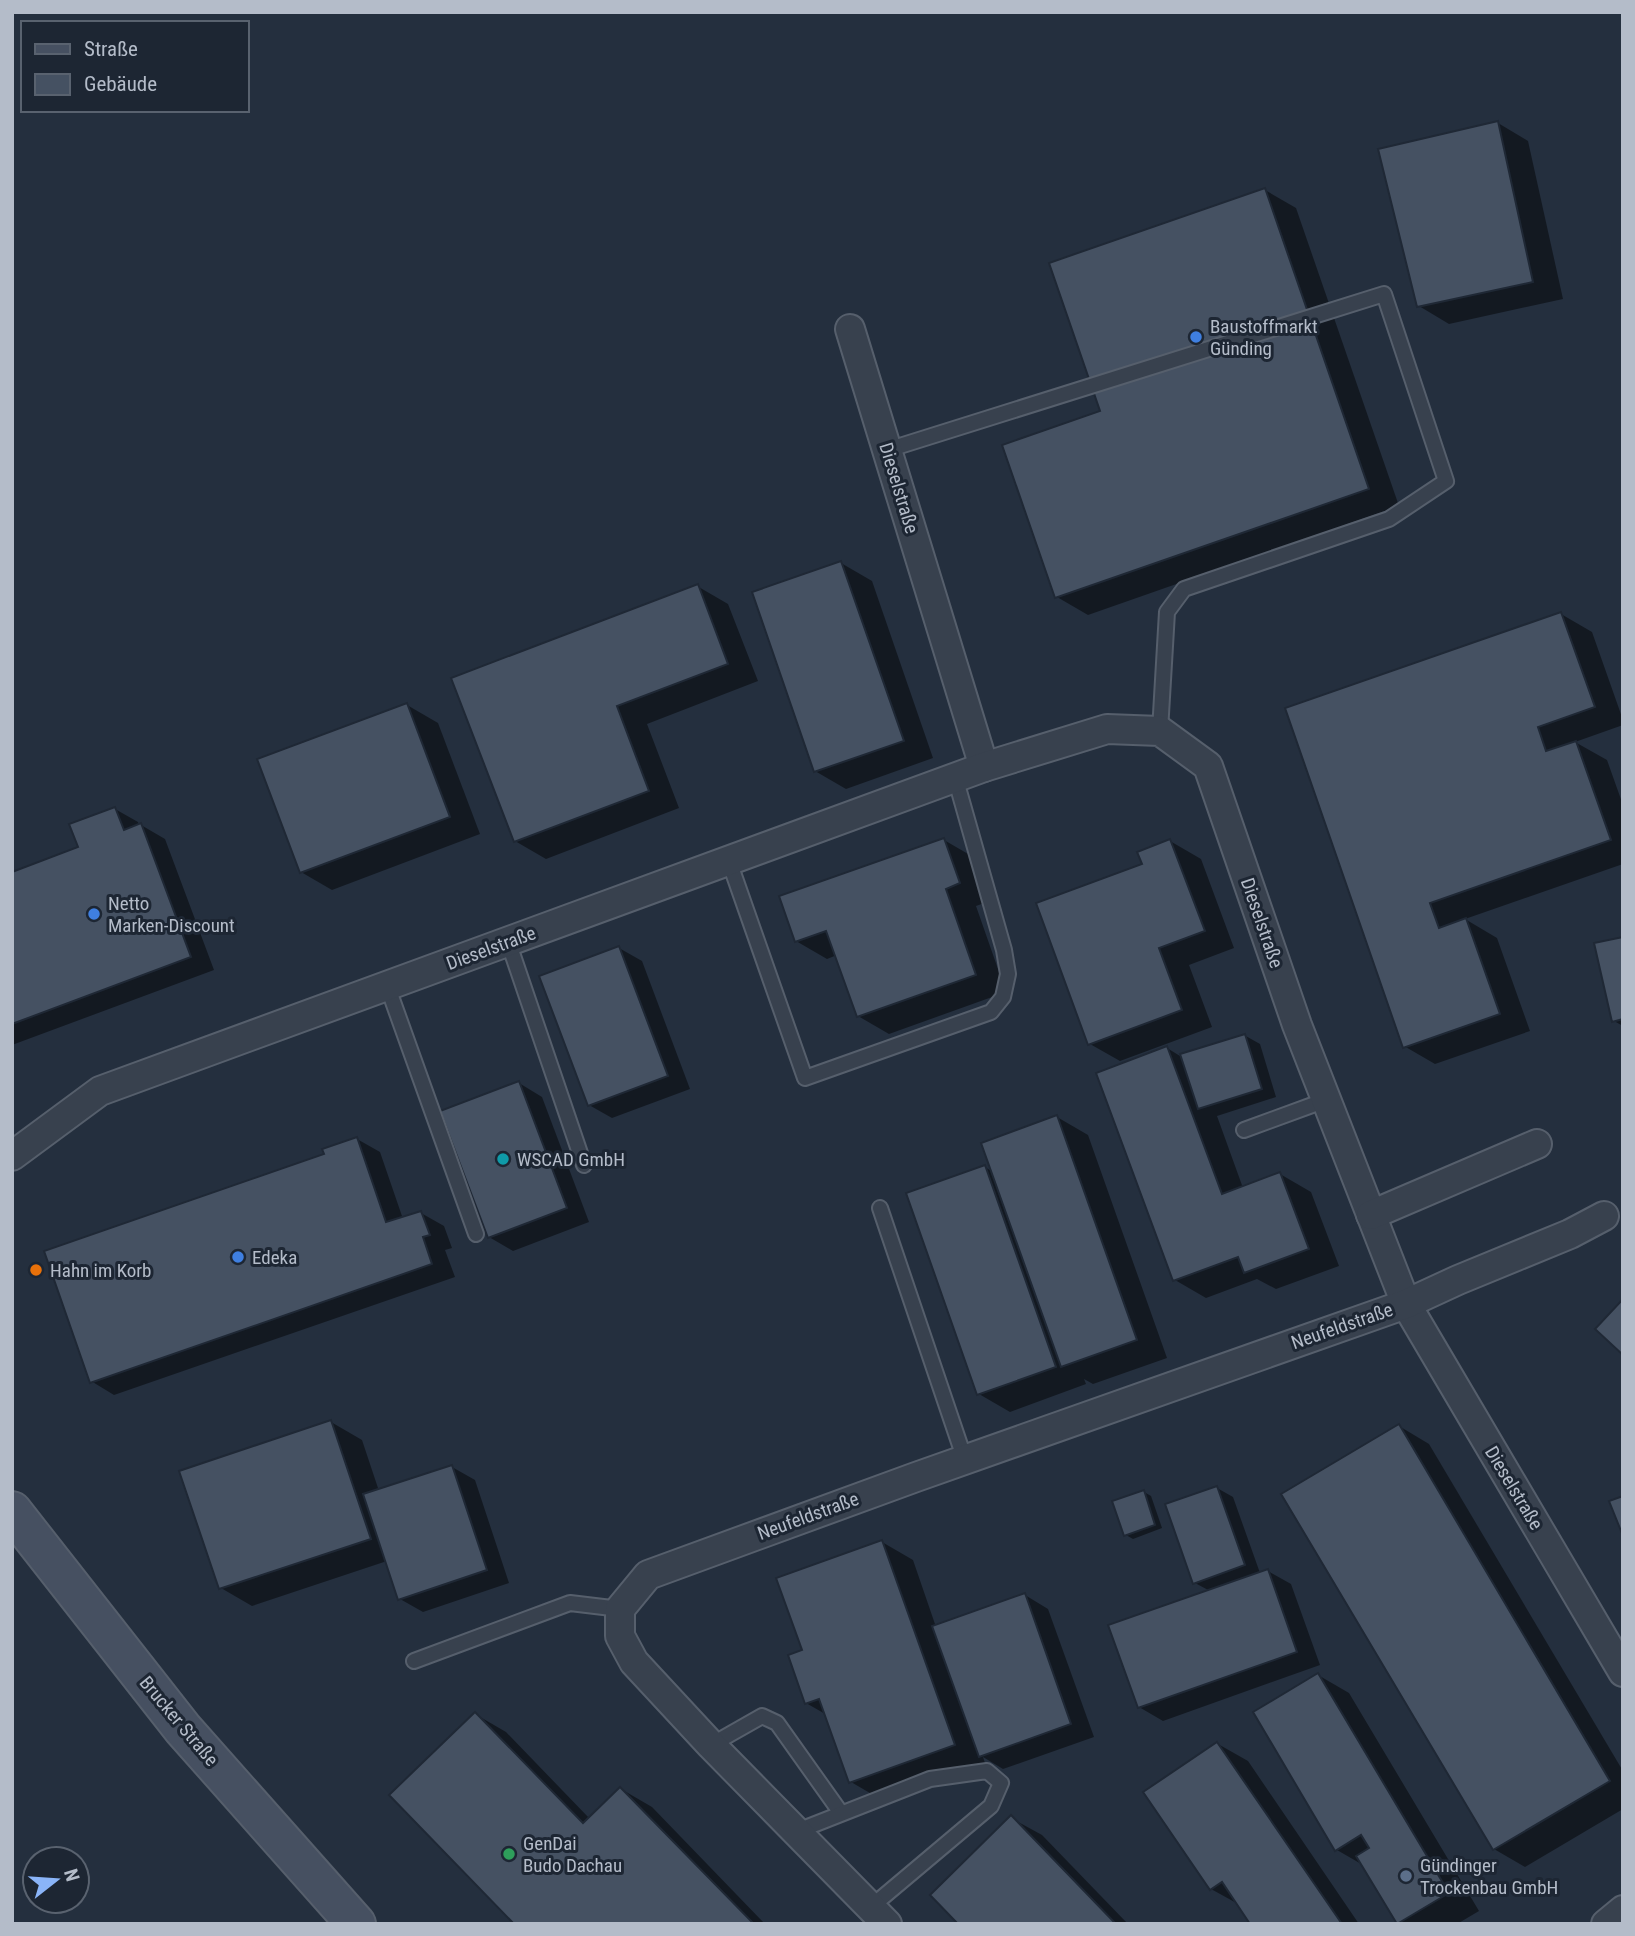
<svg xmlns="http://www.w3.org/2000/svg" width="1635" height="1936" viewBox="0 0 1635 1936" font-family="'Roboto Condensed',sans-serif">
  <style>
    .shadow { fill: #0007 }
    .building { fill: #455162; stroke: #1f2835; stroke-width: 2 }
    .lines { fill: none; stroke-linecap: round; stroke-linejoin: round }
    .lane-casing { stroke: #565f6c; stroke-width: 18 }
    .street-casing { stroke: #565f6c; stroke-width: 32 }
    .secondary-casing { stroke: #565f6c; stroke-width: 42 }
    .lane { stroke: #38414e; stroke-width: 14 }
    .street { stroke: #38414e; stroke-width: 28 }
    .secondary { stroke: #465061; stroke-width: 38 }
    .shop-dot { fill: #3f7fe0; stroke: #1d2633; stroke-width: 2.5 }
    .culture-dot { fill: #0f9aa8; stroke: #1d2633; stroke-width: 2.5 }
    .food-dot { fill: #e8710a; stroke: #1d2633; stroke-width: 2.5 }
    .leisure-dot { fill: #2e9e5b; stroke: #1d2633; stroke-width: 2.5 }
    .service-dot { fill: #5c6f8a; stroke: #1d2633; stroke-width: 2.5 }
    .labels { text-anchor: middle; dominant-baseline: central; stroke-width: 6; stroke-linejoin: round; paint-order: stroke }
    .poi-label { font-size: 19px; fill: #b4bcc9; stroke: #1d2633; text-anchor: start }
    .street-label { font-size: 19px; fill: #b4bcc9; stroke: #1d2633 }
  </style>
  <rect width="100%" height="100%" fill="#242f3e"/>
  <!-- shadow -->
  <g class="shadow">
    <path d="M 1498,123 L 1528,141 L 1563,299 L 1449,324 L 1419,306 Z"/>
    <path d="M 1265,190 L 1296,208 L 1399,506 L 1088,615 L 1057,597 L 1103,412 Z"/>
    <path d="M 841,563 L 872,581 L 933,758 L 846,789 L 815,771 Z"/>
    <path d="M 697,586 L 728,604 L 758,681 L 647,724 L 679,808 L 546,859 L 515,841 Z"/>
    <path d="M 1561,614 L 1592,632 L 1623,720 L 1623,725 L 1575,742 L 1607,760 L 1623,805 L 1623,864 L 1465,919 L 1497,938 L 1530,1031 L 1435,1064 L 1404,1046 L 1287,709 Z"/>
    <path d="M 407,705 L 438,723 L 480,834 L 332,890 L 301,872 Z"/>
    <path d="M 115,809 L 138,822 L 139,826 L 141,825 L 165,839 L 214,970 L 12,1045 L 12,874 L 80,848 Z"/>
    <path d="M 944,840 L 975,858 L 990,901 L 976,906 L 1006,992 L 889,1034 L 858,1016 L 837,955 L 827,959 L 796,941 Z"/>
    <path d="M 1170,841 L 1201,859 L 1234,948 L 1189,965 L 1212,1027 L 1120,1061 L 1090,1044 L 1144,865 Z"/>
    <path d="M 1623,939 L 1623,1026 L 1614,1021 Z"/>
    <path d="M 619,948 L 642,961 L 690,1089 L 612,1118 L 589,1105 Z"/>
    <path d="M 1244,1035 L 1260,1044 L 1276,1097 L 1217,1116 L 1243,1188 L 1280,1174 L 1311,1192 L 1339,1266 L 1276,1289 L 1257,1279 L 1206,1298 L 1175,1280 L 1167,1048 L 1180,1056 Z"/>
    <path d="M 519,1083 L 542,1097 L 589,1222 L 513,1251 L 489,1237 Z"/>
    <path d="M 1057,1117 L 1088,1135 L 1167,1358 L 1093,1384 L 1084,1379 L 1086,1384 L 1010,1412 L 979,1394 L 985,1167 L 993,1172 Z"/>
    <path d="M 357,1139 L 380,1152 L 403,1219 L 421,1213 L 444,1226 L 452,1248 L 445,1250 L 455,1277 L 114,1395 L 91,1381 Z"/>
    <path d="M 331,1422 L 362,1440 L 379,1491 L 452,1467 L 475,1480 L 509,1583 L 423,1612 L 400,1599 L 387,1561 L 252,1606 L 221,1588 Z"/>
    <path d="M 1399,1426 L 1429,1444 L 1623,1771 L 1623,1809 L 1525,1867 L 1494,1849 Z"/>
    <path d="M 1217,1488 L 1233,1497 L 1260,1573 L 1268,1571 L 1291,1584 L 1320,1665 L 1163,1721 L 1139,1707 L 1210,1591 L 1195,1583 Z"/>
    <path d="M 1144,1492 L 1151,1496 L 1162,1528 L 1133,1539 L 1126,1535 Z"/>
    <path d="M 882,1542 L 913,1560 L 936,1627 L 1025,1595 L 1048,1609 L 1094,1737 L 1003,1769 L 983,1757 L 985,1763 L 882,1800 L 851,1782 L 827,1715 L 806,1703 L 804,1651 Z"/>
    <path d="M 1318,1675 L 1349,1693 L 1479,1911 L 1457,1924 L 1399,1924 L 1363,1865 L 1337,1850 Z"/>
    <path d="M 475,1714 L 506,1732 L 590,1819 L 621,1789 L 652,1807 L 765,1924 L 516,1924 Z"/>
    <path d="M 1218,1744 L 1248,1761 L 1359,1924 L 1252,1924 L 1240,1905 L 1211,1889 Z"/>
    <path d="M 1011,1818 L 1042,1835 L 1128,1924 L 960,1924 Z"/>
  </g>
  <!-- building -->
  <g class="building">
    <path d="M 1498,121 L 1533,282 L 1417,307 L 1378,149 Z"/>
    <path d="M 1265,188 L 1369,489 L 1055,598 L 1002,445 L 1100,411 L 1049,263 Z"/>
    <path d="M 841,561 L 904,741 L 814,772 L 752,592 Z"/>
    <path d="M 698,584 L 728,664 L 617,706 L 649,791 L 514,842 L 451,678 Z"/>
    <path d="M 1561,612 L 1595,707 L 1538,727 L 1546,751 L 1576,741 L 1611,840 L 1430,903 L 1439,928 L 1466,918 L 1500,1014 L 1403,1048 L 1285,708 Z"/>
    <path d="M 407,703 L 450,817 L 300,873 L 257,759 Z"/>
    <path d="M 115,807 L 124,830 L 141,823 L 191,957 L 12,1024 L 12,872 L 78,847 L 69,824 Z"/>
    <path d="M 944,838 L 960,883 L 946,889 L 976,975 L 857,1017 L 826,931 L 795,942 L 779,896 Z"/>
    <path d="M 1170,839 L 1205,931 L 1159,948 L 1182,1010 L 1088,1045 L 1036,903 L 1142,864 L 1137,852 Z"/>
    <path d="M 1623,937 L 1623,1019 L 1612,1022 L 1594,943 Z"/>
    <path d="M 619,946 L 668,1076 L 588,1106 L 539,976 Z"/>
    <path d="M 1245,1034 L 1262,1089 L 1198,1109 L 1180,1054 Z"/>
    <path d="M 1167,1046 L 1222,1194 L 1280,1172 L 1309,1249 L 1244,1273 L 1238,1257 L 1173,1281 L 1096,1073 Z"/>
    <path d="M 519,1081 L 567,1208 L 488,1238 L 440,1111 Z"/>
    <path d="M 1057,1115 L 1137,1340 L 1061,1367 L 981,1143 Z"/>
    <path d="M 357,1137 L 386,1222 L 421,1211 L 430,1235 L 423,1237 L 432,1264 L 90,1383 L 44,1251 L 324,1154 L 322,1149 Z"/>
    <path d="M 985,1165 L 1056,1367 L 977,1395 L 906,1193 Z"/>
    <path d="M 1623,1299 L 1623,1355 L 1595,1329 Z"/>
    <path d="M 331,1420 L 371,1539 L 219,1589 L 179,1471 Z"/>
    <path d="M 1399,1424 L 1610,1781 L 1493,1850 L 1281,1494 Z"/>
    <path d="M 452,1465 L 487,1570 L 398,1600 L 363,1494 Z"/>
    <path d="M 1217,1486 L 1245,1565 L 1193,1584 L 1165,1504 Z"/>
    <path d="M 1144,1490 L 1155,1525 L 1124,1536 L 1112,1501 Z"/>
    <path d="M 1623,1496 L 1623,1536 L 1609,1501 Z"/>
    <path d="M 882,1540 L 955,1745 L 849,1783 L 819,1699 L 805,1704 L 788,1655 L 802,1650 L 776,1578 Z"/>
    <path d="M 1268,1569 L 1297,1652 L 1138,1708 L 1108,1625 Z"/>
    <path d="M 1025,1593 L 1071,1724 L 979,1757 L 932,1626 Z"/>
    <path d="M 1318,1673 L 1449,1893 L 1397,1924 L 1356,1856 L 1369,1848 L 1361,1835 L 1335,1851 L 1253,1712 Z"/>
    <path d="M 475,1712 L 583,1823 L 620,1787 L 754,1924 L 514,1924 L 389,1795 Z"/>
    <path d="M 1217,1742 L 1342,1924 L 1250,1924 L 1222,1882 L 1210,1890 L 1143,1792 Z"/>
    <path d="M 1011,1815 L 1116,1924 L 958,1924 L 930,1895 Z"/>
  </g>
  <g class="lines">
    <defs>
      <g id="lane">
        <path d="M 887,450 L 1384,294 L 1446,481 L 1389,519 L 1184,589 L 1167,612 L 1160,731"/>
        <path d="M 729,861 L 805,1078 L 991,1012 L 1003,997 L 1008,974 L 1004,950 L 955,777"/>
        <path d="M 508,941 L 584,1165"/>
        <path d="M 387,985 L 476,1234"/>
        <path d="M 1244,1130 L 1326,1100"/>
        <path d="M 880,1208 L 965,1460"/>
        <path d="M 414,1661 L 570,1603 L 620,1609"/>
        <path d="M 711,1745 L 762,1716 L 777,1723 L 841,1813"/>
        <path d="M 795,1832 L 930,1779 L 987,1771 L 1001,1783 L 991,1806 L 871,1907"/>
      </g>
      <g id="street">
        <path d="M 850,329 L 984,767"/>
        <path d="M 12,1156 L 100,1091 L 984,767 L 1107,729 L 1160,731 L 1208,766 L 1297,1025 L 1406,1304 L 1623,1672"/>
        <path d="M 1371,1215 L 1537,1144"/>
        <path d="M 887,1924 L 711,1745 L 634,1662 L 620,1636 L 620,1609 L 648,1575 L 916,1477 L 1406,1304 L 1458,1280 L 1570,1234 L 1604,1216"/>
        <path d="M 1606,1924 L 1623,1910"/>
      </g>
      <path id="secondary" d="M 12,1511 L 183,1729 L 356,1924"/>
    </defs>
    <!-- lane casing -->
    <use href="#lane" class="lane-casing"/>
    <!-- street casing -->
    <use href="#street" class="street-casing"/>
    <!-- secondary casing -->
    <use href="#secondary" class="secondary-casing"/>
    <!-- lane -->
    <use href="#lane" class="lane"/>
    <!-- street -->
    <use href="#street" class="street"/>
    <!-- secondary -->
    <use href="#secondary" class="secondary"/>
  </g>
  <!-- markers -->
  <g class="shop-dot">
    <circle cx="1196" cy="337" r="7"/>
    <circle cx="94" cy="914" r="7"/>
    <circle cx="238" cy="1257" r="7"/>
  </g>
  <circle class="culture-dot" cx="503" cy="1159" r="7"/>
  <circle class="food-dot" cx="36" cy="1270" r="7"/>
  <circle class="leisure-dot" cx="509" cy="1854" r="7"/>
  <circle class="service-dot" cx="1406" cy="1876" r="7"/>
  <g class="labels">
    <!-- poi labels -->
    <g class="poi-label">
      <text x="1210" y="326">Baustoffmarkt<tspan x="1210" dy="22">Günding</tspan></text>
      <text x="108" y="903">Netto<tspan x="108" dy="22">Marken-Discount</tspan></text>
      <text x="517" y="1159">WSCAD GmbH</text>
      <text x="252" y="1257">Edeka</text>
      <text x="50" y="1270">Hahn im Korb</text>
      <text x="523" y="1843">GenDai<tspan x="523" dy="22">Budo Dachau</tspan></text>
      <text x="1420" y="1865">Gündinger<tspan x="1420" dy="22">Trockenbau GmbH</tspan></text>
    </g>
    <!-- street labels -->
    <g class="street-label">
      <text transform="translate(899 488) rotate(73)">Dieselstraße</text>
      <text transform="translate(1262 923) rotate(71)">Dieselstraße</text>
      <text transform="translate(491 948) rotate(-20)">Dieselstraße</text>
      <text transform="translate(1342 1326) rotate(-19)">Neufeldstraße</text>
      <text transform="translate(1514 1488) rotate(59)">Dieselstraße</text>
      <text transform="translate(808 1516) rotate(-20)">Neufeldstraße</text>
      <text transform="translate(179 1721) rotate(50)">Brucker Straße</text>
    </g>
  </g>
  <!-- border -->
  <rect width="1635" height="1936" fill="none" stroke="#b4bcc9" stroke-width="28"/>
  <!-- legend -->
  <rect x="21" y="21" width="228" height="91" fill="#1d2633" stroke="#59626f" stroke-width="2"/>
  <rect x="35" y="44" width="35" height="10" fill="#465061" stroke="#59626f" stroke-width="2"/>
  <text x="84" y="56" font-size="21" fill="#b4bcc9">Straße</text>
  <rect x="35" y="74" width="35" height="21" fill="#455162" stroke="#59626f" stroke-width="2"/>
  <text x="84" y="91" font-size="21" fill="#b4bcc9">Gebäude</text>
  <!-- north arrow -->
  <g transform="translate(56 1880) rotate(73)"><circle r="33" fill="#1d2633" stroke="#59626f" stroke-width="2"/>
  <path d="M0-5L12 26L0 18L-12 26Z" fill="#8ab4f8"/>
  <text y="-10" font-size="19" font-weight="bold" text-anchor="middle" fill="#b4bcc9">N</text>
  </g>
</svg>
